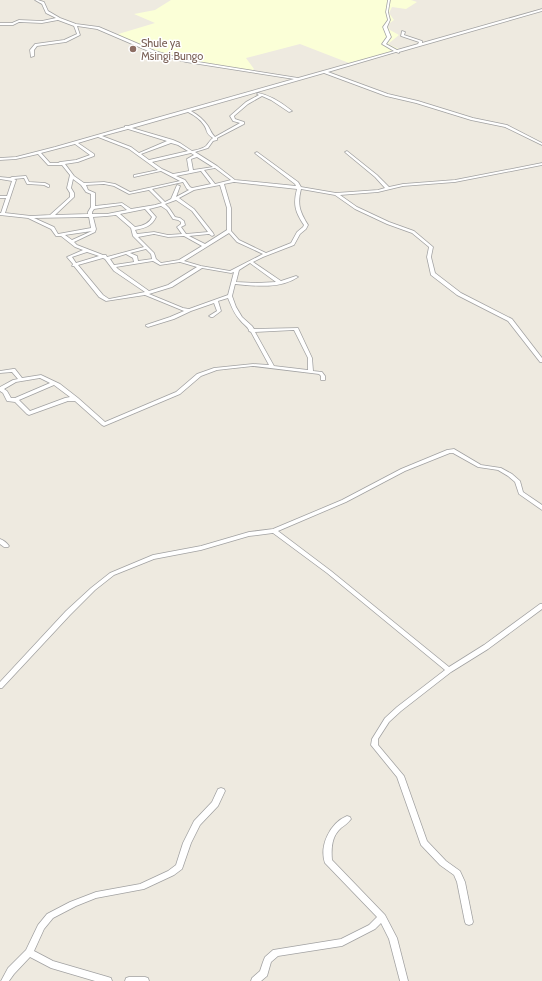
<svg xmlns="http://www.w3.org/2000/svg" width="542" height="981" viewBox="0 0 542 981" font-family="Cabin,sans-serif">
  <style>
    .education { fill: #fbffd7 }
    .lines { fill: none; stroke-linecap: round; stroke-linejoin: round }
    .minor-casing { stroke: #a2a2a2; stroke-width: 1.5 }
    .minor { fill: #fff; fill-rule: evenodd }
    .education-dot { fill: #8d6e63; stroke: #fff; stroke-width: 1.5 }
    .labels { text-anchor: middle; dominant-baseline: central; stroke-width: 3; stroke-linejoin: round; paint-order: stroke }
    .far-education-label { font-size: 11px; fill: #785e54; stroke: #fff; text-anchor: start }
  </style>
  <rect width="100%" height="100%" fill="#eeeae0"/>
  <!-- education -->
  <path class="education" d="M 171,0 L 411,0 L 417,2 L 406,9 L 392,7 L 389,13 L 394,20 L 387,25 L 390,30 L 399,35 L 388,44 L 401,50 L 349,63 L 300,44 L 246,58 L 254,69 L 250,72 L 199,64 L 160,55 L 115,35 L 155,23 L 134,14 L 155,10 Z"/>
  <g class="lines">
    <defs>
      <g id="minor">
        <path d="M 35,0 L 38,0 L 44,2 L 48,11 L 60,18 L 76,24 L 99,27 L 155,51 L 186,60 L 298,78 L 394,51 L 382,44 L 387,37 L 383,27 L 388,20 L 386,12 L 388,0 L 390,0 L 388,12 L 390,20 L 387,27 L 391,37 L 386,44 L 397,50 L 418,44 L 419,42 L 401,36 L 402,31 L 405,32 L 404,35 L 422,41 L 422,43 L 542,9 L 542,11 L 399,52 L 399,53 L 396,52 L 328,72 L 388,94 L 418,101 L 473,118 L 507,125 L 542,143 L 542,145 L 505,127 L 471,120 L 416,103 L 386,96 L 324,73 L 191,111 C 198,115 204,120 208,126 C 211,131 211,133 215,137 L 240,123 L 233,121 L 230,116 L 246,102 L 259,95 L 257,94 L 258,93 C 270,95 282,103 292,111 L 289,112 L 271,100 L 262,96 L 248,104 L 234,116 L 235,119 L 244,122 L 244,124 L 217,138 L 217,140 L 213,141 L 208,148 L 195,152 L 217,166 L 235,180 L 296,186 L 295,184 L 256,154 L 255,153 L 257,152 L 298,182 L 301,187 L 336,193 L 378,190 L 385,188 L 375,177 L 346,153 L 345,152 L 347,151 L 377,175 L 389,187 L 403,184 L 455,180 L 542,163 L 542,165 L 455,182 L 403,186 L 378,192 L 340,195 L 357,207 L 389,222 L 414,231 L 433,247 L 431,257 L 435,273 L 461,293 L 512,319 L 542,358 L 542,362 L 540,362 L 508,321 L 457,295 L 431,275 L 427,257 L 429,247 L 412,233 L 387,224 L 355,209 L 335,195 L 301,189 C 297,205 300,212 308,225 L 306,229 L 300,234 L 294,245 L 263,257 L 253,262 L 281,281 L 296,276 L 298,277 C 281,289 255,286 235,284 L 232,296 L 236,307 L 242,317 L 252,326 L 254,329 L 298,328 L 312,358 L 313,371 L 322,372 L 325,376 L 325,380 L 321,380 L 321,376 L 319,374 L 253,366 L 217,370 L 201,376 L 180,394 L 104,426 L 102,425 L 75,401 L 68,401 L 29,415 L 27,414 L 15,402 L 7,401 L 3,393 L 0,391 L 0,387 L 13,380 L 18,379 L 12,372 L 0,373 L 0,371 L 13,369 L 15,369 L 22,378 L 41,375 L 60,384 L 78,398 L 105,422 L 176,392 L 197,374 L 214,368 L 253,364 L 269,365 L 251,332 L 249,331 L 249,330 C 247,326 243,324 240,320 C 234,314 231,305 228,298 L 218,301 L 221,311 L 213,317 L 211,317 L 209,316 L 217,311 L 214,303 L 191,311 L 174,319 L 148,327 L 146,326 L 146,325 L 170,317 L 184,311 L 145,295 L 106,301 L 99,297 L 74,266 L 72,266 L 73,264 L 67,257 L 83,250 L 75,247 L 61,236 L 56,236 L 51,229 L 28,218 L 0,215 L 0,213 L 1,213 L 6,198 L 0,198 L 0,196 L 7,196 L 12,181 L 0,179 L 0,177 L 10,178 L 12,177 L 25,176 L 26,176 L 29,182 L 45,183 L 49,185 L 49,187 L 48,187 L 44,185 L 28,184 L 27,184 L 24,178 L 14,179 L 16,180 L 5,213 L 31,216 L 50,215 L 70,197 L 70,193 L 67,188 L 70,175 L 62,165 L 48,165 L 38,154 L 16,159 L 0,160 L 0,158 L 16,157 L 55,147 L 125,127 L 125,126 L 128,126 L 294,79 L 186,62 L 153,53 L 97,29 L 77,26 L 80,35 L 66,42 L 37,46 L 34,50 L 34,56 L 31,57 L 30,50 L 35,44 L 64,40 L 77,34 L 74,26 L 58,20 L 42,23 L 19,22 L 13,25 L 0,25 L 0,23 L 12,23 L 19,20 L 42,21 L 56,18 L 46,13 L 42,4 ZM 188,112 C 194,115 200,119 204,125 C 208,131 205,133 213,138 C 210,140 208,144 206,146 C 202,149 196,150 192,151 L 180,143 L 173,140 L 132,128 ZM 128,129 L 167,141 L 139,153 L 131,147 L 102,136 ZM 98,137 L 129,149 L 158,170 L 134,175 L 134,177 L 161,171 L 180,181 L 130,192 L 115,184 L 104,182 L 84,183 L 74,176 L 65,164 L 78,162 L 94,156 L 94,154 L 78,143 ZM 171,143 L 178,145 L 188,151 L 149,160 L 141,154 ZM 75,144 L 90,155 L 76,160 L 60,162 L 58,163 L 50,163 L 41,153 ZM 191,153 L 194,155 L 187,159 L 189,171 L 173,174 L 162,169 L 152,162 ZM 197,157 L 213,167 L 193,170 L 191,159 ZM 215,168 L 231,180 L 215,184 L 204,170 ZM 201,171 L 211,184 L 192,188 L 190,187 L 185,180 L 176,176 ZM 73,179 L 81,185 L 86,192 L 91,194 L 91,207 L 88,212 L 88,214 L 55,215 L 74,197 L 74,193 L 71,188 ZM 183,182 L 187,189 L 189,190 L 176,197 L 180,186 L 177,185 L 171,199 L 165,202 L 152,189 ZM 234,182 L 297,189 C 293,204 295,212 304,225 L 303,227 L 297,232 L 291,243 L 266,253 L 239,240 L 231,231 L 231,208 L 224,184 ZM 104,184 L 114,186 L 129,194 L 149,190 L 162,203 L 155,205 L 131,209 L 122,203 L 95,206 L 95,193 L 88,190 L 86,185 ZM 220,185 L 227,208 L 227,230 L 205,244 L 189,236 L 209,234 L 212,236 L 214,235 L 213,233 L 194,209 L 179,198 L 194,190 ZM 176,200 L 192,211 L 208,232 L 186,234 L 181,227 L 185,225 L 184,221 L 180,218 L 175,217 L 169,208 L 165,204 ZM 121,205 L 127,210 L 107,214 L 92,214 L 92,212 L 94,209 ZM 161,206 L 167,210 L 173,219 L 178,220 L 181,222 L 181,224 L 177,227 L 182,234 L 168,235 L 154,232 L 137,234 L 135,230 C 145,228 152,226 156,217 L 149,209 ZM 145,209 L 152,217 C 149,224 142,226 135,227 L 120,214 ZM 116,215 L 131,228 L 133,236 L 144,247 L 107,257 L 106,255 L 103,255 L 77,245 L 74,242 L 95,232 L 96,229 L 93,217 L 107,216 ZM 89,217 L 91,228 L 58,234 L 54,227 L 34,218 ZM 92,231 L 72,240 L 65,235 ZM 229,233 L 237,242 L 263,254 L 230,271 L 201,266 L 184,261 ZM 154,234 L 168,237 L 184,236 L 202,246 L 179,260 L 161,263 L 156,259 L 154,253 L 138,237 ZM 146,249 L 151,254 L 152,259 L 138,261 L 137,256 L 130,253 ZM 87,252 L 99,256 L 76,263 L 72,257 ZM 126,254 L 133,258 L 134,262 L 114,265 L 110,259 ZM 103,258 L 105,259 L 114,271 L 145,292 L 109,299 L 103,295 L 78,265 ZM 153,261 L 160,265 L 180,262 L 197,267 L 168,285 L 149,291 L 118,269 L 116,267 ZM 250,263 L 276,282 L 257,283 L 236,282 L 239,270 ZM 202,268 L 231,273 L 234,272 L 228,295 L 189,309 L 183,308 L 149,294 L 172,287 ZM 294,330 L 308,358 L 308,370 L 274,366 L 255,332 ZM 40,378 L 50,383 L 15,398 L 11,398 L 7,391 L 4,389 L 16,382 ZM 54,385 L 70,397 L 65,398 L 30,411 L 19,400 Z"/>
        <path d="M 454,449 L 481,465 L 501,468 L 512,474 L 520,481 L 523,492 L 542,505 L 542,510 L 519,494 L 515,482 L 508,476 L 498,470 L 478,467 L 453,453 L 450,453 L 405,471 L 346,502 L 278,531 L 331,571 L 449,667 L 484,645 L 540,604 L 542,604 L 542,609 L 488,649 L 451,672 L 401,711 L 389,722 L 378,739 L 378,745 L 404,776 L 427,841 L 446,861 L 460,871 L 465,882 L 473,922 L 472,924 L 469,925 L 466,924 L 465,922 L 457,882 L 454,875 L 440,865 L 421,845 L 397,777 L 371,745 L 372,739 L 385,718 L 397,707 L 445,670 L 327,573 L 273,533 L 249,536 L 201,550 L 154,559 L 114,575 L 95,590 L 70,615 L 2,688 L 0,688 L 0,682 L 66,611 L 91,588 L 110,573 L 153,555 L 201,546 L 249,532 L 273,529 L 342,500 L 401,469 L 447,450 Z"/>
        <path d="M 0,539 C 3,540 7,543 9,546 L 8,547 L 4,547 L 0,544 Z"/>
        <path d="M 221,788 L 224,789 L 225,791 L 218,806 L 200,825 L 191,843 L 182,869 L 174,875 L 144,889 L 96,898 L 76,906 L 53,918 L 44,929 L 34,951 L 53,961 L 108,977 L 111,978 L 112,981 L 95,981 L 51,968 L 30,957 L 14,974 L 9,981 L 1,981 L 8,968 L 26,950 L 38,925 L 47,914 L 70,902 L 96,892 L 140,884 L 168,871 L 176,865 L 183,843 L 194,821 L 212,802 L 218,789 Z"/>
        <path d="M 347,816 L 350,817 L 351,819 C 348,823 345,825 341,828 C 332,836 331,847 332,860 L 385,915 L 397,938 L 408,981 L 400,981 L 389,939 L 381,923 L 375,929 L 342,946 L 278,956 L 271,962 L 267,976 L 261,981 L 251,981 L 252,978 L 260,971 L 263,962 L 265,957 L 273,950 L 341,939 L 369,925 L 377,917 L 325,863 C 319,846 330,823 347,816 Z"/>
        <path d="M 129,977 L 145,977 L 148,978 L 149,981 L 125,981 L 126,978 Z"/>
      </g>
    </defs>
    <!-- minor casing -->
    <use href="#minor" class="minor-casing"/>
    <!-- minor -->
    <use href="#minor" class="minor"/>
  </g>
  <!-- markers -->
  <circle class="education-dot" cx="133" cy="49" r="4"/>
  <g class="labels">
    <!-- far-education labels -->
    <g class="far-education-label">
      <text x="141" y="43">Shule ya<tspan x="141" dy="13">Msingi Bungo</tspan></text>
    </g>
  </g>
</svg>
